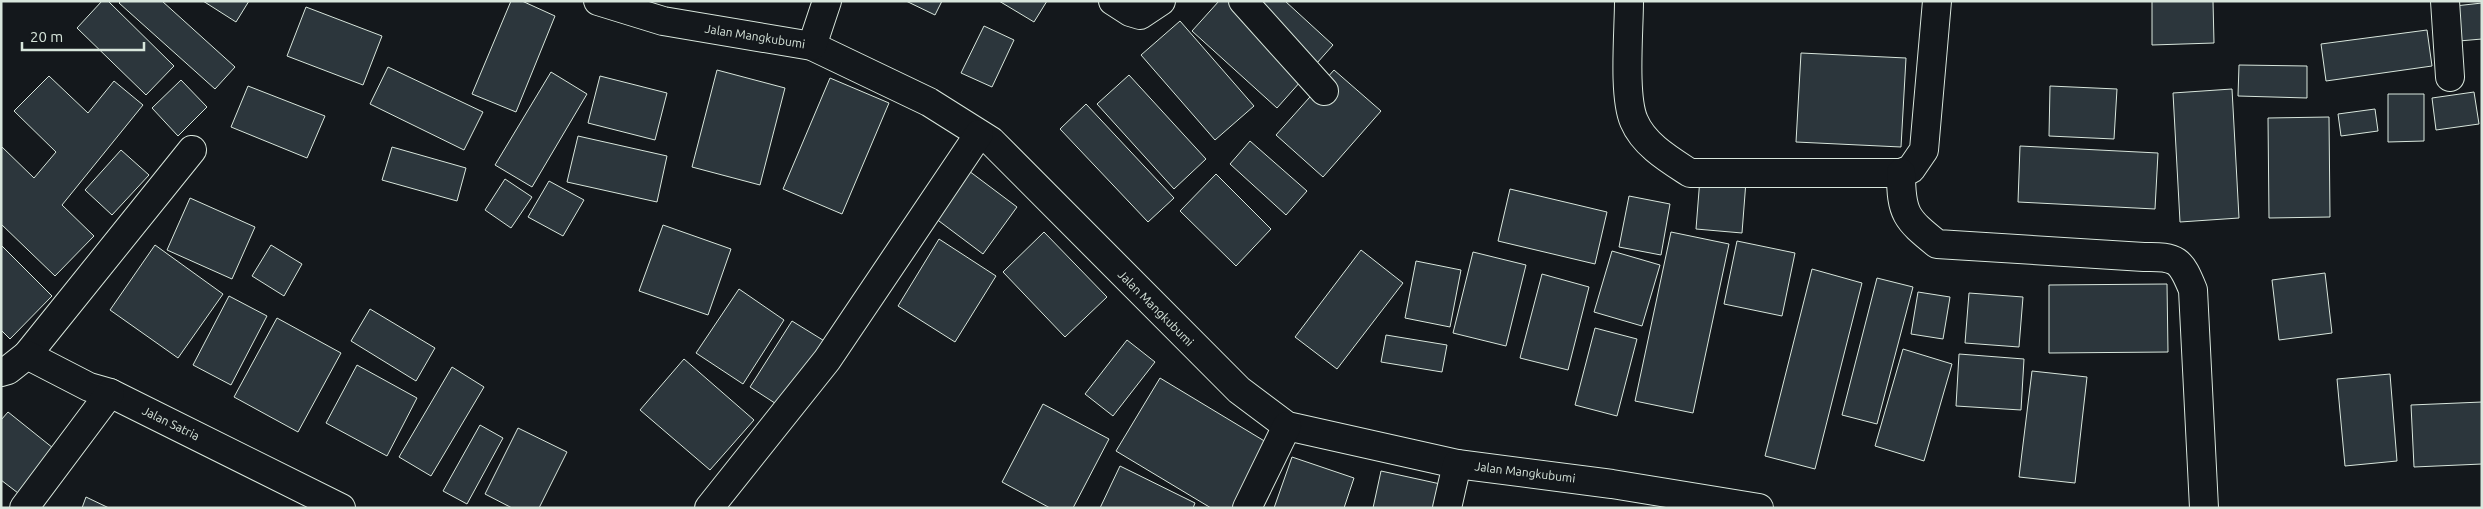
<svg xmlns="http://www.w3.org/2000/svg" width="2483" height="509" viewBox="0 0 2483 509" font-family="Ubuntu,sans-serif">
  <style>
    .building { fill: #2c363c; stroke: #d8e6dc }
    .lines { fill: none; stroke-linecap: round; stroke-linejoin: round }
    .minor-casing { stroke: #d8e6dc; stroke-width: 30 }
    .minor { stroke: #14181c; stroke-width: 28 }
    .labels { text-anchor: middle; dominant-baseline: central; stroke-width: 4; stroke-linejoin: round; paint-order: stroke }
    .street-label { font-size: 12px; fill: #d8e6dc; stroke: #14181c }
  </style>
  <rect width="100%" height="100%" fill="#14181c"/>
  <!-- building -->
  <g class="building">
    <path d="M 102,1 L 108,1 L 174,66 L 146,95 L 77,28 Z"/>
    <path d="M 121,1 L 162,1 L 235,67 L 215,89 L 119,3 Z"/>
    <path d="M 203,1 L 249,1 L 236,22 Z"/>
    <path d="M 511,1 L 522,1 L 555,16 L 516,112 L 472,94 Z"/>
    <path d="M 906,1 L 942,1 L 935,15 Z"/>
    <path d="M 999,1 L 1047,1 L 1034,22 Z"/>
    <path d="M 1219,1 L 1285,1 L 1333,45 L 1277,108 L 1192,31 Z"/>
    <path d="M 2152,1 L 2213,1 L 2214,43 L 2152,45 Z"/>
    <path d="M 2482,3 L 2482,39 L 2459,41 L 2455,6 Z"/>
    <path d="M 306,7 L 382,36 L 363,85 L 287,56 Z"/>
    <path d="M 1180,21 L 1254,106 L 1215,140 L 1141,55 Z"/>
    <path d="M 984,26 L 1014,40 L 992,87 L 961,73 Z"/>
    <path d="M 2427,30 L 2432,66 L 2326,81 L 2321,44 Z"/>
    <path d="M 1801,53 L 1906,58 L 1901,147 L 1796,142 Z"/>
    <path d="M 2239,65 L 2307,66 L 2307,98 L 2238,96 Z"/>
    <path d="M 388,67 L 483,112 L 464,150 L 370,104 Z"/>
    <path d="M 717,70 L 785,88 L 760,185 L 692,167 Z"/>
    <path d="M 1334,70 L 1381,111 L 1323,177 L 1276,135 Z"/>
    <path d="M 551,72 L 587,94 L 532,187 L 495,165 Z"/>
    <path d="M 1129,75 L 1206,159 L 1174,189 L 1097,104 Z"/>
    <path d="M 49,76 L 88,113 L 114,81 L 143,105 L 62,205 L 94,236 L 55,276 L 1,224 L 1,146 L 34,178 L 56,152 L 14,111 Z"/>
    <path d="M 600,76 L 667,93 L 655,140 L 588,123 Z"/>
    <path d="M 830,78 L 889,103 L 842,214 L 783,189 Z"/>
    <path d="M 181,80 L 207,107 L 178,136 L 152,108 Z"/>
    <path d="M 248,86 L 325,116 L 307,158 L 231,127 Z"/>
    <path d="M 2050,86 L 2117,89 L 2114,139 L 2049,136 Z"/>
    <path d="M 2232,89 L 2239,218 L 2180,222 L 2173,93 Z"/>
    <path d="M 2474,92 L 2479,124 L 2436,130 L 2432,98 Z"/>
    <path d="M 2388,94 L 2424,94 L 2424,141 L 2388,142 Z"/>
    <path d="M 1086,104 L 1174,198 L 1148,222 L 1060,129 Z"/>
    <path d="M 2375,109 L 2378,131 L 2341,136 L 2338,114 Z"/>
    <path d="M 2329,117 L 2330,217 L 2269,218 L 2268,118 Z"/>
    <path d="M 578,136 L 667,156 L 657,202 L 567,182 Z"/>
    <path d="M 1250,141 L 1307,191 L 1286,215 L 1230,164 Z"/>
    <path d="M 2020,146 L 2158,153 L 2155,209 L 2018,202 Z"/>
    <path d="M 392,147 L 466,168 L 457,201 L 382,180 Z"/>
    <path d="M 121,150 L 149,175 L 112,215 L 85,190 Z"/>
    <path d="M 969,171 L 1017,207 L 983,254 L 935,218 Z"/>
    <path d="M 1216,174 L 1271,229 L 1236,266 L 1180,211 Z"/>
    <path d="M 1700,178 L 1746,181 L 1742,233 L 1696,229 Z"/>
    <path d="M 505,179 L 532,197 L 511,228 L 485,210 Z"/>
    <path d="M 549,181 L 584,200 L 563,236 L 528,217 Z"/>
    <path d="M 1510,189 L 1607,212 L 1595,264 L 1498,241 Z"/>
    <path d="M 1629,196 L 1670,204 L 1661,255 L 1619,247 Z"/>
    <path d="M 190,198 L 255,227 L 232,279 L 167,250 Z"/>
    <path d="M 663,225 L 731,249 L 708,315 L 639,291 Z"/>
    <path d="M 1044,232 L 1107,297 L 1065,337 L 1003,272 Z"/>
    <path d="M 1671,232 L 1729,244 L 1693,413 L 1635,401 Z"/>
    <path d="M 939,239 L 996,276 L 955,342 L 898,306 Z"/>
    <path d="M 1737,241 L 1795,253 L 1782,316 L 1724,304 Z"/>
    <path d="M 1,245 L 52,296 L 10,339 L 1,330 Z"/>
    <path d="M 155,245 L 223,294 L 178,358 L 110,310 Z"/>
    <path d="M 271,245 L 302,264 L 284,296 L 252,276 Z"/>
    <path d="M 1361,250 L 1403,283 L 1337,369 L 1295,337 Z"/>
    <path d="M 1612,251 L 1660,265 L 1642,326 L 1594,312 Z"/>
    <path d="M 1473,252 L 1526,265 L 1506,346 L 1453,333 Z"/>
    <path d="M 1416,261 L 1461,270 L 1450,327 L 1405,318 Z"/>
    <path d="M 1812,269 L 1862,283 L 1815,469 L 1765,456 Z"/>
    <path d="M 2325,273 L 2332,333 L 2279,340 L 2272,280 Z"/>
    <path d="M 1542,274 L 1589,287 L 1568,370 L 1520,358 Z"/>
    <path d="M 1877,278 L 1913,287 L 1877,424 L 1842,415 Z"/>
    <path d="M 2167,284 L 2168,352 L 2049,353 L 2049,285 Z"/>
    <path d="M 739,289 L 784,320 L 743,384 L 696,353 Z"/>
    <path d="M 1918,292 L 1950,297 L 1943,339 L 1911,334 Z"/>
    <path d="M 1969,293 L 2023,297 L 2019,347 L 1965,343 Z"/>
    <path d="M 229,296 L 267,316 L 231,385 L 193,365 Z"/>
    <path d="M 370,309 L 435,348 L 416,381 L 351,341 Z"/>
    <path d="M 277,318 L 341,353 L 298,432 L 234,397 Z"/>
    <path d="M 792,321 L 826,342 L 784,409 L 750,387 Z"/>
    <path d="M 1595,328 L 1637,339 L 1617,416 L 1575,405 Z"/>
    <path d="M 1386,335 L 1447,345 L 1442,372 L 1381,362 Z"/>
    <path d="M 1127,340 L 1155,362 L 1113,416 L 1085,394 Z"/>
    <path d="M 1903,349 L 1952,364 L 1924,461 L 1875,446 Z"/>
    <path d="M 1959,354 L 2024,359 L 2021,410 L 1956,406 Z"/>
    <path d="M 684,359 L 754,420 L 710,470 L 640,410 Z"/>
    <path d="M 357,365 L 417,398 L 387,456 L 326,423 Z"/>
    <path d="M 452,367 L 484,387 L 431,476 L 399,457 Z"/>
    <path d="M 2032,371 L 2087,377 L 2075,483 L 2019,477 Z"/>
    <path d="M 2390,374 L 2397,461 L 2345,466 L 2337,379 Z"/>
    <path d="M 1160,378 L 1271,445 L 1233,508 L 1211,508 L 1116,451 Z"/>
    <path d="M 2482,402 L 2482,464 L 2414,467 L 2411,405 Z"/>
    <path d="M 1043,404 L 1109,439 L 1073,508 L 1050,508 L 1002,482 Z"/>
    <path d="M 8,412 L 53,448 L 18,493 L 1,480 L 1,420 Z"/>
    <path d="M 480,425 L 503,438 L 467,504 L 443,491 Z"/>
    <path d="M 518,428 L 567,452 L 539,508 L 512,508 L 485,494 Z"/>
    <path d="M 1292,457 L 1354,478 L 1344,508 L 1274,508 Z"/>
    <path d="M 1120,466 L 1195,503 L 1193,508 L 1100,508 Z"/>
    <path d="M 1381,471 L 1445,485 L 1440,508 L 1373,508 Z"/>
    <path d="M 86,497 L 109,508 L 82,508 Z"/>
  </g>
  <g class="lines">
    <defs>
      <g id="minor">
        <path d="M 598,1 L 663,21 L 812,46 L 929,102 L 991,141 L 1239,390 L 1287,426 L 1457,464 L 1612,484 L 1759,508"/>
        <path d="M 1113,1 L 1130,12 L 1140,15 L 1161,1"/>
        <path d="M 1243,1 L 1324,91"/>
        <path d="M 1629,1 C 1629,31 1623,96 1634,121 C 1644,145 1670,160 1690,173 L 1901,173 L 1911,169 L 1924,150 L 1937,1"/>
        <path d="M 2445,1 L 2450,77"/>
        <path d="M 812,46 L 827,1"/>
        <path d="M 1901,173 C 1901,214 1906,219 1937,244 L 2144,257 C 2177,256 2181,260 2193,290 L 2204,508"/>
        <path d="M 27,355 L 192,150"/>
        <path d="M 1,372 L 8,370 L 27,355 L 89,387 L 110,393 L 341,508"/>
        <path d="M 24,508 L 110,393"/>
        <path d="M 709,508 L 827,360 L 979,134"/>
        <path d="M 1247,508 L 1287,426"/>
        <path d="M 1447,508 L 1457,464"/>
      </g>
    </defs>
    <!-- minor casing -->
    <use href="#minor" class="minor-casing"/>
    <!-- minor -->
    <use href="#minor" class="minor"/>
  </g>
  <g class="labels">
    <!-- street labels -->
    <g class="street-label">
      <text transform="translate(755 36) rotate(9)">Jalan Mangkubumi</text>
      <text transform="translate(1156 308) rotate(45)">Jalan Mangkubumi</text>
      <text transform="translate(171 423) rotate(26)">Jalan Satria</text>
      <text transform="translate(1525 472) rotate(7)">Jalan Mangkubumi</text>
    </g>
  </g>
  <!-- border -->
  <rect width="2483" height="509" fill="none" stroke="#d8e6dc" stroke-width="5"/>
  <!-- scale -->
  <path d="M22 42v8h122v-8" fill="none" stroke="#d8e6dc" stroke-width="2.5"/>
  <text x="30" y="42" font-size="15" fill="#d8e6dc" stroke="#14181c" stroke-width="4" paint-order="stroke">20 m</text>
</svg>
